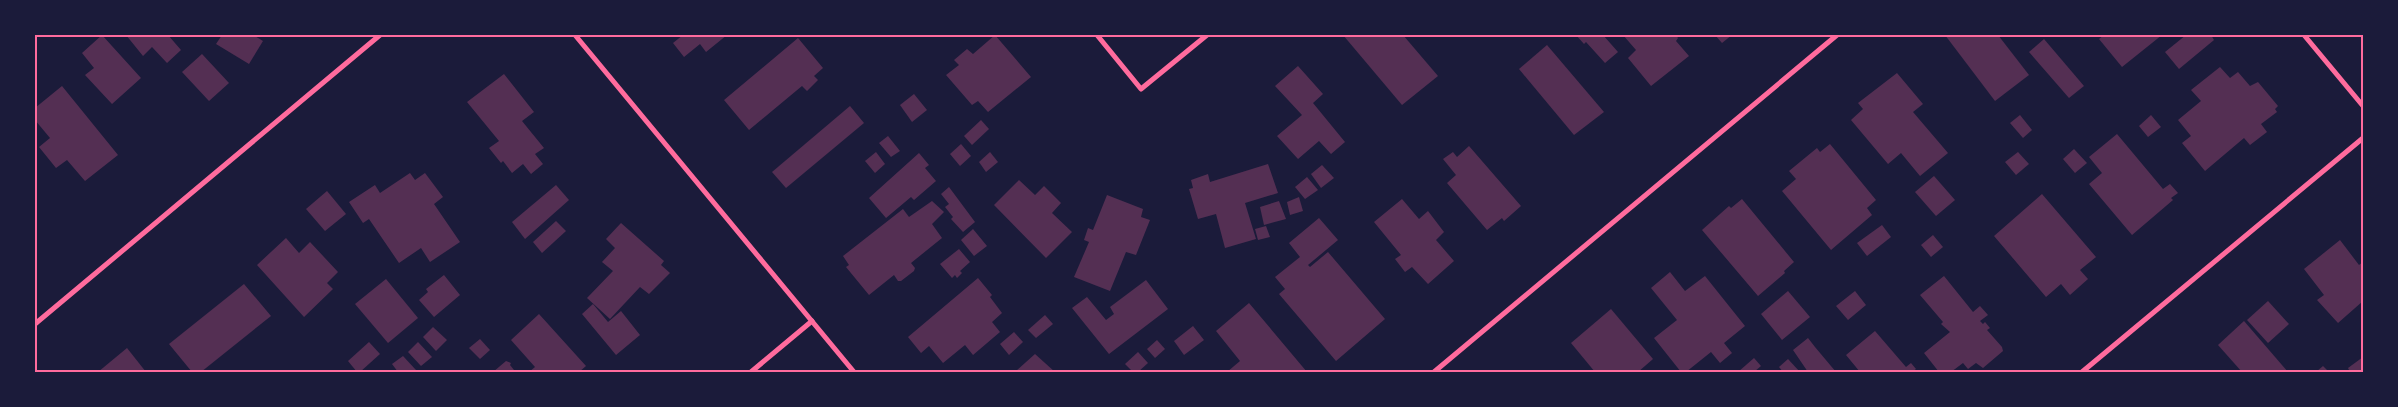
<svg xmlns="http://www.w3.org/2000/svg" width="2398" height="407" viewBox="0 0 2398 407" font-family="'Sofia Sans Condensed',sans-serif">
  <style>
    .building { fill: #542f53 }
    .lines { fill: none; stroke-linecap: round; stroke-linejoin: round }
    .minor { stroke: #ff6b9d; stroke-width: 5 }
    .neatline { fill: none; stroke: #ff6b9d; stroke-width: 2 }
  </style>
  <rect width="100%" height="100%" fill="#1b1b3a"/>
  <!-- building -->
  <g class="building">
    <path d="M 102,35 L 141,78 L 112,104 L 85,75 L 94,68 L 82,53 Z"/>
    <path d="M 126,35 L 168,35 L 181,50 L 167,63 L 152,47 L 143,56 Z"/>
    <path d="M 222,35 L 253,35 L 263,41 L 249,64 L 216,44 Z"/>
    <path d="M 683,35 L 727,35 L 706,52 L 700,44 L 684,57 L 673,43 Z"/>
    <path d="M 995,35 L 1031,77 L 988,112 L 978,101 L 972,105 L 946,75 L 959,65 L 954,60 L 967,49 L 973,54 Z"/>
    <path d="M 1343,35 L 1403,35 L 1438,76 L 1402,105 Z"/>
    <path d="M 1576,35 L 1603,35 L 1618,52 L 1605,63 L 1586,42 L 1584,44 Z"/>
    <path d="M 1623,35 L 1676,35 L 1678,38 L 1676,41 L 1689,56 L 1651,86 L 1628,58 L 1636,50 Z"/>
    <path d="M 1715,35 L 1732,35 L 1722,43 Z"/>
    <path d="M 1945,35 L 1998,35 L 2029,75 L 1995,101 Z"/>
    <path d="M 2104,35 L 2162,35 L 2122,67 L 2099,39 Z"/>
    <path d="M 2186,35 L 2211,35 L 2214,40 L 2179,69 L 2165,52 Z"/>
    <path d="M 798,38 L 823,68 L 814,76 L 818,80 L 807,91 L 802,86 L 749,130 L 724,100 Z"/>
    <path d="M 2044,39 L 2084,86 L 2069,98 L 2029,52 Z"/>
    <path d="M 1547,45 L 1604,112 L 1574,135 L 1519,69 Z"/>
    <path d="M 202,54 L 229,83 L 209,101 L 182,72 Z"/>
    <path d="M 1298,66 L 1323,94 L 1313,103 L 1345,142 L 1331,154 L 1319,141 L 1298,159 L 1277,136 L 1302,115 L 1275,86 Z"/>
    <path d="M 2220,67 L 2230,78 L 2238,72 L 2250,86 L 2258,82 L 2278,106 L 2275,109 L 2277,112 L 2261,124 L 2267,132 L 2250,145 L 2244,138 L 2205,171 L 2182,143 L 2191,136 L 2178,120 L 2201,101 L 2191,90 Z"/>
    <path d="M 1897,73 L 1923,104 L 1913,112 L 1948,153 L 1920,176 L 1901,153 L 1888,164 L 1851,120 L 1863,109 L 1858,103 Z"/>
    <path d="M 504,74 L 534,112 L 522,121 L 544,148 L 535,154 L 543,164 L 531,174 L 523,164 L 512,173 L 503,161 L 501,163 L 489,148 L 499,141 L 467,102 Z"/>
    <path d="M 62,86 L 118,155 L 85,181 L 67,160 L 56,168 L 39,147 L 50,138 L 35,120 L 35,108 Z"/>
    <path d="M 914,94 L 927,110 L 912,122 L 900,105 Z"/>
    <path d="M 850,106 L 864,123 L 786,188 L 772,172 Z"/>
    <path d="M 2020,115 L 2032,130 L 2023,138 L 2010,123 Z"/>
    <path d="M 2151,115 L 2161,127 L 2148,137 L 2139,126 Z"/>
    <path d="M 981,120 L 989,129 L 972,145 L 964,136 Z"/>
    <path d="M 2117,134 L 2163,189 L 2170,184 L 2178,193 L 2171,198 L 2173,200 L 2132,235 L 2089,184 L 2102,173 L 2089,157 Z"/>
    <path d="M 888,136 L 900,151 L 891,157 L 879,143 Z"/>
    <path d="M 961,144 L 971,156 L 960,166 L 950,154 Z"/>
    <path d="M 1830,144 L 1876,200 L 1867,208 L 1872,215 L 1831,250 L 1782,191 L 1796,179 L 1789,171 L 1817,148 L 1820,152 Z"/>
    <path d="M 1469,146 L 1521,206 L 1504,221 L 1502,218 L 1487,230 L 1447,183 L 1456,175 L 1443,159 L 1453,152 L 1457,157 Z"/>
    <path d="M 2074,149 L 2087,163 L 2075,173 L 2063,159 Z"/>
    <path d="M 876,152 L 885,164 L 875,173 L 865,161 Z"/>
    <path d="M 990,152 L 998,162 L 986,172 L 979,162 Z"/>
    <path d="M 2018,152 L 2029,164 L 2016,175 L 2005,162 Z"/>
    <path d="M 919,153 L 929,165 L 925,168 L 936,181 L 914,200 L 911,197 L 886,218 L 869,198 Z"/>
    <path d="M 1268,164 L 1278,193 L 1245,203 L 1256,239 L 1225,248 L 1216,214 L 1198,219 L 1189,189 L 1193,188 L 1191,180 L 1208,174 L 1210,182 Z"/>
    <path d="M 1322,165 L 1334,178 L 1321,188 L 1311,174 Z"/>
    <path d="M 410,173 L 415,180 L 425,173 L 443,197 L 434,204 L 460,242 L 430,262 L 421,248 L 399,263 L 369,219 L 363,223 L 349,202 L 375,185 L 380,193 Z"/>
    <path d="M 1934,176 L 1955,200 L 1936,216 L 1915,192 Z"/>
    <path d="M 1307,177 L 1318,190 L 1305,199 L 1295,187 Z"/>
    <path d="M 1019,180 L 1035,195 L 1044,186 L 1061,203 L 1052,213 L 1072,232 L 1046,258 L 994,205 Z"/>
    <path d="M 556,185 L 569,200 L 525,239 L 512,222 Z"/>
    <path d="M 949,187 L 975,222 L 963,232 L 951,219 L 953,217 L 945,207 L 949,204 L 941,194 Z"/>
    <path d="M 327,191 L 346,214 L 325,231 L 306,209 Z"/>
    <path d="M 2042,194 L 2096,257 L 2080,270 L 2088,279 L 2070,295 L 2061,284 L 2046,297 L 1994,236 Z"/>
    <path d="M 1107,195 L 1143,209 L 1141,217 L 1150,220 L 1136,255 L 1126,252 L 1110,291 L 1074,277 L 1089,242 L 1084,240 L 1088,228 L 1093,230 Z"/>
    <path d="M 1299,197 L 1303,211 L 1290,215 L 1287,202 Z"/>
    <path d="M 1402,199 L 1419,219 L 1428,211 L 1444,232 L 1436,240 L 1454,261 L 1428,284 L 1412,267 L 1405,272 L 1395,259 L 1401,255 L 1374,222 Z"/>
    <path d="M 1742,199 L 1794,262 L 1784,271 L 1785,273 L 1758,296 L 1702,230 L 1729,206 L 1731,208 Z"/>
    <path d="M 932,201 L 944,212 L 932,224 L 942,238 L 911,263 L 915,268 L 914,271 L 901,281 L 898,281 L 894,275 L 869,295 L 846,267 L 849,265 L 843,256 L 903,209 L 909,217 Z"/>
    <path d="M 1279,201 L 1286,219 L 1264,225 L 1260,207 Z"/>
    <path d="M 1319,218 L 1338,240 L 1308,265 L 1310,267 L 1328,252 L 1385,319 L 1336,361 L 1279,294 L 1285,289 L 1275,277 L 1300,257 L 1289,243 Z"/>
    <path d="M 556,221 L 566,231 L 542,253 L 533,242 Z"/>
    <path d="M 621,223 L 664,261 L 661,265 L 670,273 L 649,294 L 640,287 L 610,319 L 587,298 L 613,271 L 602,262 L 615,248 L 606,239 Z"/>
    <path d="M 1882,225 L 1891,237 L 1867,256 L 1857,243 Z"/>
    <path d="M 1266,226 L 1270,237 L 1258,240 L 1255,229 Z"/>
    <path d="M 973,229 L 987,246 L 974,256 L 961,240 Z"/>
    <path d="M 1933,235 L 1943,247 L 1931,257 L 1921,245 Z"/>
    <path d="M 286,238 L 299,253 L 310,242 L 338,272 L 327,283 L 333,289 L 304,317 L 257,265 Z"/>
    <path d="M 2340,240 L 2359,265 L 2363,262 L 2363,301 L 2338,323 L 2317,300 L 2324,295 L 2304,269 Z"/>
    <path d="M 959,249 L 970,262 L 960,271 L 962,273 L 957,278 L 955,275 L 952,278 L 940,264 Z"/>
    <path d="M 1670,272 L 1685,291 L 1705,276 L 1745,326 L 1724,343 L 1732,353 L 1720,363 L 1711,352 L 1686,372 L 1681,372 L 1654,338 L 1677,320 L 1651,288 Z"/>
    <path d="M 444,275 L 460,295 L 434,317 L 419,300 L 428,292 L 426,289 Z"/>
    <path d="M 1944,276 L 1973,312 L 1980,306 L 1988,315 L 1980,321 L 1983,324 L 1985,322 L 1990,328 L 1987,330 L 2002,347 L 2003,351 L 1983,368 L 1976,363 L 1968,369 L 1963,363 L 1951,372 L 1939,372 L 1924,353 L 1950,332 L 1941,324 L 1943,322 L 1920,295 Z"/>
    <path d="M 978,278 L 992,295 L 990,297 L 1002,313 L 992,322 L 1000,332 L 973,355 L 965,345 L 943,363 L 929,346 L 921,353 L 908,337 Z"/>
    <path d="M 386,279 L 418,318 L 388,343 L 355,304 Z"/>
    <path d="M 1146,280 L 1168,309 L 1109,354 L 1072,308 L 1087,297 L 1106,320 L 1114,314 L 1110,307 Z"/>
    <path d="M 244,284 L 271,316 L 201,372 L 192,372 L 169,344 Z"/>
    <path d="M 1788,291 L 1810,317 L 1782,340 L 1761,314 Z"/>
    <path d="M 1855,291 L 1866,305 L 1848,320 L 1836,306 Z"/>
    <path d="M 2268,301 L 2289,324 L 2268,343 L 2247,320 Z"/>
    <path d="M 1249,303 L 1307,372 L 1227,372 L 1240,361 L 1216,331 Z"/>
    <path d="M 593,304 L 608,322 L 621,311 L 640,335 L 616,355 L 582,314 Z"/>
    <path d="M 1611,309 L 1653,359 L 1638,372 L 1595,372 L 1571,343 Z"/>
    <path d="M 539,314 L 586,366 L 579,372 L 529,372 L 535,367 L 511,340 Z"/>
    <path d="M 1045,315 L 1053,324 L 1036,338 L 1028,330 Z"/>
    <path d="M 2244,321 L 2288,372 L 2242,372 L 2218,345 Z"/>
    <path d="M 1193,326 L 1204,340 L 1184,355 L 1174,341 Z"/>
    <path d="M 433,327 L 447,340 L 436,351 L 423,337 Z"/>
    <path d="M 1875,331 L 1906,367 L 1911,363 L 1916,369 L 1912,372 L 1860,372 L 1846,355 Z"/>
    <path d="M 1014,332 L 1023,342 L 1009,355 L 1000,344 Z"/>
    <path d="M 1808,338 L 1815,347 L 1836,372 L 1808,372 L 1793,350 Z"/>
    <path d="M 480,339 L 490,350 L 480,359 L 469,348 Z"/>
    <path d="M 1157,340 L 1165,349 L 1155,358 L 1147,349 Z"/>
    <path d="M 369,342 L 380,354 L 360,372 L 357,372 L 348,361 Z"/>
    <path d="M 418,342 L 432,357 L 421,366 L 408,352 Z"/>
    <path d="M 127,348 L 146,372 L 98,372 Z"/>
    <path d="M 1138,352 L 1148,363 L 1138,372 L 1133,372 L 1125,364 Z"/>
    <path d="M 1035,354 L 1055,372 L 1015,372 Z"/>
    <path d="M 403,356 L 416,370 L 414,372 L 398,372 L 392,364 Z"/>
    <path d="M 2363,357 L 2363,372 L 2350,372 L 2348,368 Z"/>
    <path d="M 1754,358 L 1761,366 L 1754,372 L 1738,372 Z"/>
    <path d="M 1788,359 L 1800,372 L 1783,372 L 1779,367 Z"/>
    <path d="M 506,361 L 511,363 L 510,365 L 514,370 L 493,372 Z"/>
    <path d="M 2323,366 L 2329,372 L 2316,372 Z"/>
  </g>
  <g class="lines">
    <!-- minor -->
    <g class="minor">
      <path d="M 575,35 L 854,372"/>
      <path d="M 1097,35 L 1141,89 L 1207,35"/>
      <path d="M 2304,35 L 2363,106"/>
      <path d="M 35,324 L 380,35"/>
      <path d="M 751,372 L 812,321"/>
      <path d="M 1434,372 L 1837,35"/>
      <path d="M 2082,372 L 2363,138"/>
    </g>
  </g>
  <!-- border -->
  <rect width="2398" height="407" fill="none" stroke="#1b1b3a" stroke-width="72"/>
  <rect x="36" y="36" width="2326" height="335" class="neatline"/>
</svg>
